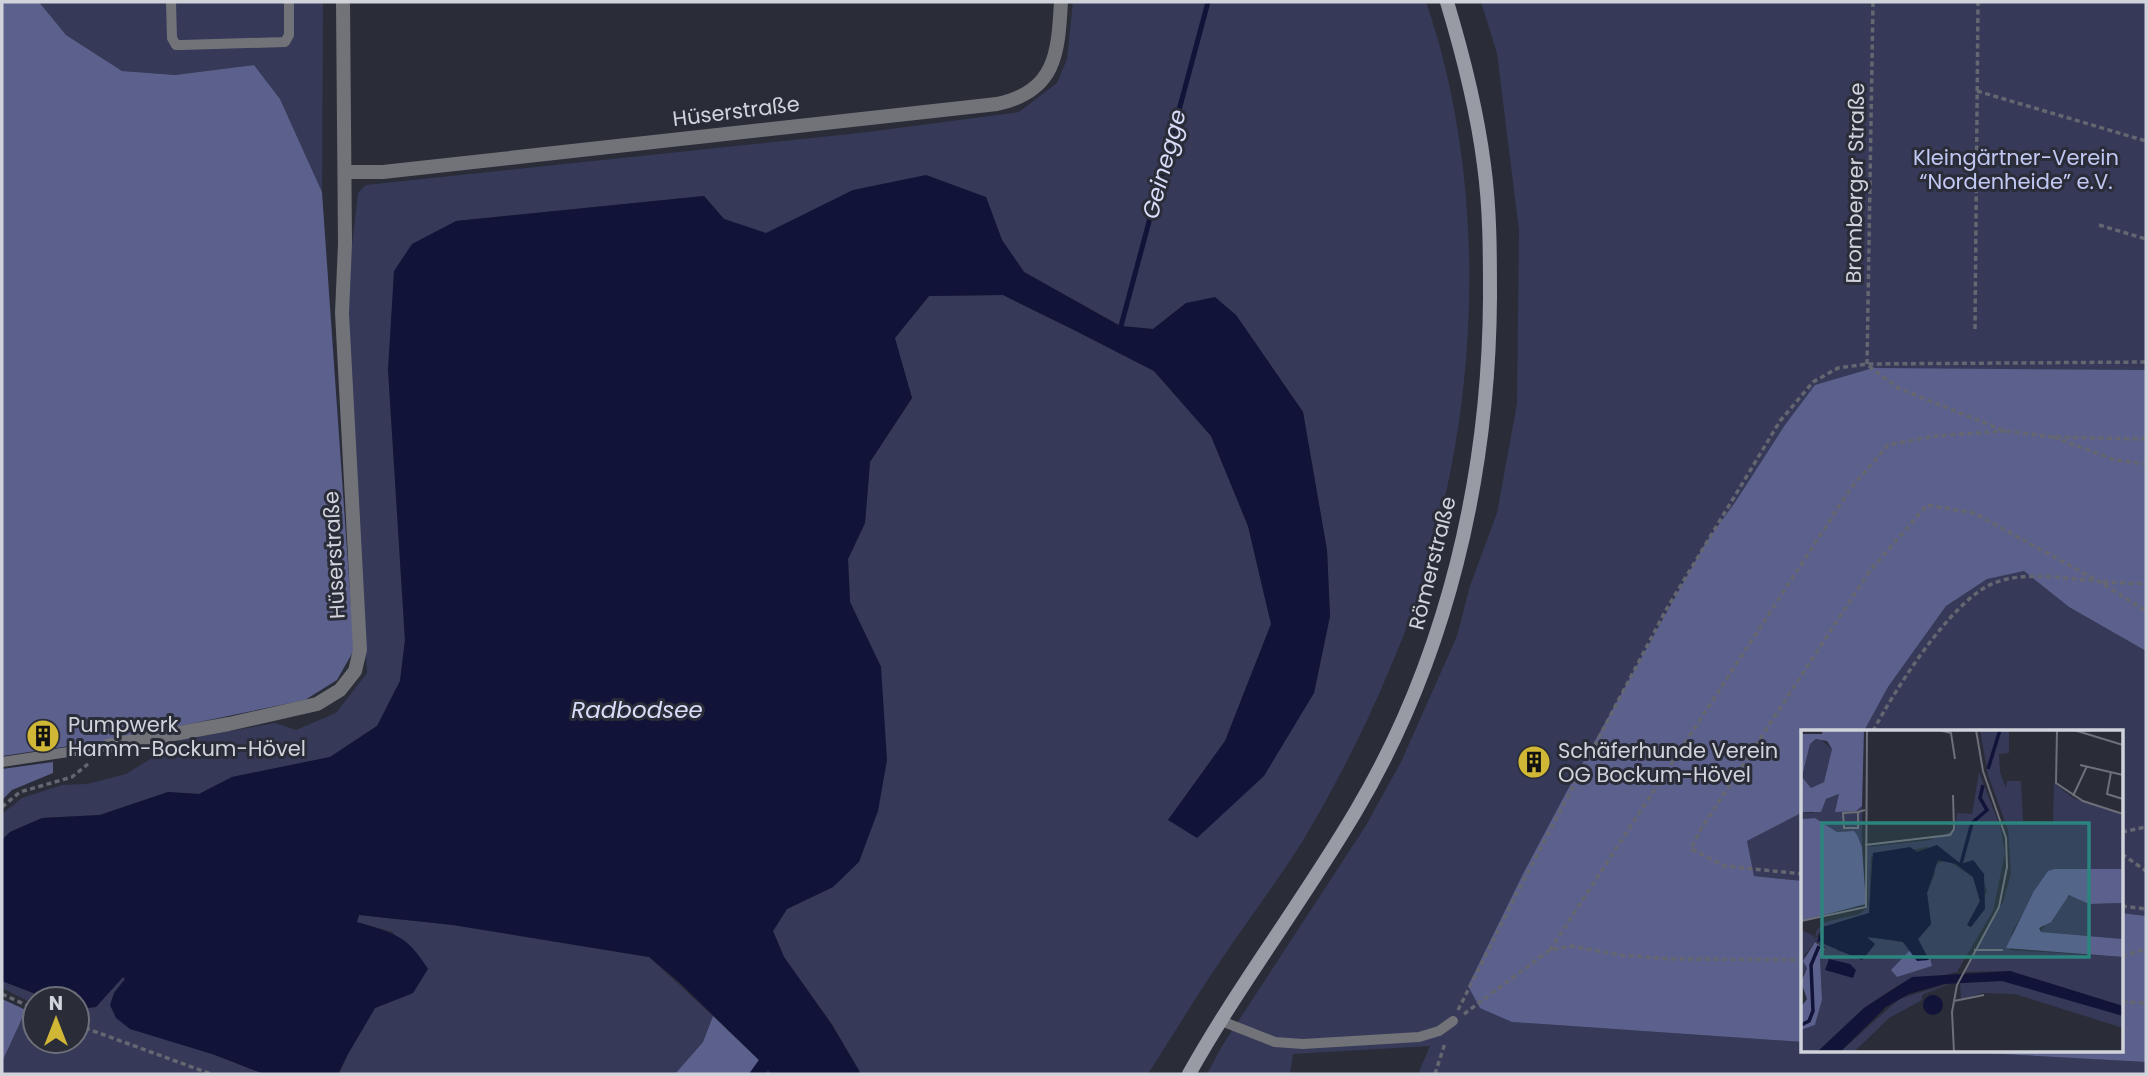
<svg xmlns="http://www.w3.org/2000/svg" width="2148" height="1076" viewBox="0 0 2148 1076" font-family="Poppins,sans-serif">
  <style>
    .green { fill: #363a58 }
    .forest { fill: #5b608c }
    .water { fill: #121338 }
    .lines { fill: none; stroke-linecap: round; stroke-linejoin: round }
    .stream { stroke: #121338; stroke-width: 5 }
    .path { stroke: #646670; stroke-width: 3.5; stroke-dasharray: 5 3.5; stroke-linecap: butt }
    .service { stroke: #717379; stroke-width: 10 }
    .minor { stroke: #717379; stroke-width: 14 }
    .secondary { stroke: #989aa4; stroke-width: 14 }
    .labels { text-anchor: middle; dominant-baseline: central; stroke-width: 6; stroke-linejoin: round; paint-order: stroke }
    .street-label { font-size: 21px; fill: #d1d3da; stroke: #2a2c38 }
    .park-label { font-size: 21px; fill: #c1c8f3; stroke: #2a2c38 }
    .poi-label { font-size: 21px; fill: #d1d3da; stroke: #2a2c38; text-anchor: start }
    .water-label { font-size: 23px; font-style: italic; fill: #d7dcf9; stroke: #2a2c38 }
    .inset-river { fill: none; stroke: #121338; stroke-width: 3.5 }
    .inset-road { fill: none; stroke: #6d6f79; stroke-width: 2 }
    .view { fill: #2c847e; fill-opacity: 0.15; stroke: #2c847e; stroke-width: 3.5 }
    .inset-edge { fill: none; stroke: #d1d3da; stroke-width: 3.5 }
  </style>
  <rect width="100%" height="100%" fill="#2a2c38"/>
  <!-- green -->
  <g class="green">
    <path d="M 39,2 L 323,2 L 322,192 L 280,99 L 254,65 L 175,75 L 122,71 L 66,35 Z"/>
    <path d="M 1073,2 L 1426,2 C 1480,158 1481,346 1443,506 C 1438,527 1435,548 1428,568 C 1397,661 1355,753 1305,837 C 1280,878 1250,917 1223,957 C 1197,995 1173,1035 1148,1074 L 861,1074 L 832,1024 L 784,957 L 773,931 L 787,909 L 833,887 L 881,667 L 850,602 L 848,559 L 865,523 L 870,462 L 912,398 L 894,338 L 929,296 L 1003,295 L 1074,330 L 1154,371 L 1211,436 L 1248,526 L 1271,624 L 1225,741 L 1168,820 L 1314,693 L 1330,616 L 1327,550 L 1303,412 L 1236,315 L 1186,303 L 1153,329 L 1121,326 L 1024,272 L 1002,240 L 986,197 L 853,190 L 766,234 L 724,219 L 704,196 L 456,221 L 388,369 L 405,640 L 400,681 L 377,726 L 330,757 L 232,777 L 199,794 L 168,792 L 100,815 L 42,818 L 10,832 L 2,840 L 2,814 L 22,798 L 62,785 L 87,784 L 126,774 L 181,740 L 275,723 L 296,730 L 336,713 L 367,673 L 347,289 L 358,193 L 366,185 L 868,132 L 1019,112 L 1057,83 L 1067,59 Z"/>
    <path d="M 1481,2 L 2146,2 L 2146,370 L 2064,371 L 1736,501 L 1706,542 L 1524,872 L 1512,1022 L 1803,1042 L 1803,1050 L 1927,1050 L 2146,1062 L 2146,1074 L 1418,1074 L 1430,1046 L 1293,1054 L 1290,1074 L 1207,1074 L 1222,1046 L 1365,827 L 1401,762 L 1457,636 L 1470,586 L 1497,513 L 1517,404 L 1519,231 L 1497,53 Z"/>
    <path d="M 2024,571 L 2069,607 L 2146,651 L 2146,916 L 2122,913 L 2122,731 L 1864,731 L 1888,687 L 1946,606 L 1987,578 Z"/>
    <path d="M 1803,812 L 1803,881 L 1754,876 L 1747,841 Z"/>
    <path d="M 359,915 L 453,925 L 649,957 L 713,1016 L 703,1042 L 675,1074 L 339,1074 L 348,1054 L 375,1008 L 413,993 L 393,932 L 356,922 Z"/>
    <path d="M 123,977 L 125,979 L 114,993 L 215,1055 L 264,1074 L 2,1074 L 2,1062 L 30,1002 L 2,988 L 2,981 L 49,999 L 35,999 L 35,1041 L 77,1041 L 77,1009 L 96,1007 Z"/>
  </g>
  <!-- forest -->
  <g class="forest">
    <path d="M 2,2 L 39,2 L 66,35 L 122,71 L 175,75 L 254,65 L 280,99 L 322,192 L 354,650 L 337,680 L 305,700 L 117,739 L 2,756 Z"/>
    <path d="M 1873,368 L 2146,370 L 2146,651 L 2069,607 L 2024,571 L 1987,579 L 1946,606 L 1888,687 L 1864,731 L 1803,731 L 1803,812 L 1747,841 L 1754,876 L 1803,881 L 1803,1042 L 1512,1022 L 1480,1008 L 1468,986 L 1524,872 L 1567,791 L 1706,542 L 1736,501 L 1785,425 L 1815,385 Z"/>
    <path d="M 53,762 L 53,773 L 12,790 L 2,800 L 2,769 Z"/>
    <path d="M 2122,913 L 2146,916 L 2146,1062 L 1927,1050 L 2122,1050 Z"/>
    <path d="M 2,999 L 26,1010 L 2,1062 Z"/>
    <path d="M 713,1016 L 759,1060 L 749,1074 L 675,1074 L 703,1042 Z"/>
  </g>
  <!-- water -->
  <path class="water" d="M 926,175 L 986,197 L 1002,240 L 1024,272 L 1120,326 L 1153,329 L 1186,303 L 1215,297 L 1236,315 L 1303,412 L 1327,550 L 1330,616 L 1314,693 L 1264,776 L 1197,838 L 1168,820 L 1225,741 L 1271,624 L 1248,526 L 1211,436 L 1154,371 L 1074,330 L 1003,295 L 929,296 L 895,338 L 912,398 L 870,462 L 865,523 L 848,559 L 850,602 L 881,667 L 887,760 L 878,811 L 859,862 L 833,887 L 787,909 L 773,931 L 784,957 L 832,1025 L 861,1074 L 771,1074 L 768,1070 L 765,1074 L 749,1074 L 759,1060 L 680,983 L 649,957 L 453,925 L 359,915 L 357,922 C 394,933 407,935 428,969 L 413,993 L 375,1008 L 348,1054 L 338,1074 L 264,1074 L 215,1055 L 130,1029 L 116,1018 L 110,1005 L 114,993 L 125,979 L 123,977 L 96,1007 L 77,1009 L 77,999 L 49,999 L 2,981 L 2,840 L 10,832 L 42,818 L 100,815 L 168,792 L 199,794 L 232,777 L 330,757 L 377,726 L 400,681 L 405,640 L 388,369 L 394,271 L 412,244 L 456,221 L 704,196 L 724,219 L 766,233 L 853,190 Z"/>
  <g class="lines">
    <!-- stream -->
    <path class="stream" d="M 1121,326 L 1208,2"/>
    <!-- path -->
    <g class="path">
      <path d="M 1977,91 L 2146,141"/>
      <path d="M 2099,225 L 2146,239"/>
      <path d="M 1975,329 L 1978,2"/>
      <path d="M 1867,364 L 1873,2"/>
      <path d="M 1869,366 L 1898,388 L 2005,431 L 2053,437"/>
      <path d="M 2146,439 L 2053,437 L 2115,460 L 2146,464"/>
      <path d="M 2103,582 L 2146,584"/>
      <path d="M 1873,731 C 1895,690 1951,600 1994,583 C 2026,571 2062,578 2095,581"/>
      <path d="M 2,807 L 20,792 L 72,777 L 88,764"/>
      <path d="M 2122,832 L 2146,827"/>
      <path d="M 2122,854 L 2146,871"/>
      <path d="M 1803,874 L 1725,866 L 1691,849 L 1699,832 L 1869,572 L 1927,505 L 1974,513 L 2100,582 L 2146,611"/>
      <path d="M 2122,906 L 2146,909"/>
      <path d="M 1550,950 L 1851,488 L 1888,445 L 1936,436 L 2005,431"/>
      <path d="M 2122,956 L 2146,949"/>
      <path d="M 2,994 L 35,1009"/>
      <path d="M 2122,1002 L 2146,1003"/>
      <path d="M 1458,1010 L 1518,891 L 1666,610 L 1780,421 L 1813,382 L 1838,368 L 1867,364 L 2146,362"/>
      <path d="M 1464,1014 L 1550,950 L 1571,946 L 1620,955 L 1672,959 L 1803,960"/>
      <path d="M 77,1025 L 211,1074"/>
      <path d="M 1435,1074 L 1445,1043"/>
    </g>
    <!-- service -->
    <g class="service">
      <path d="M 171,2 L 172,38 L 176,45 L 182,45 L 285,42 L 289,35 L 289,2"/>
      <path d="M 2,762 L 108,746"/>
      <path d="M 1219,1020 L 1275,1042 L 1303,1044 L 1419,1037 L 1439,1031 L 1453,1021"/>
    </g>
    <!-- minor -->
    <g class="minor">
      <path d="M 345,172 L 383,172 L 997,104 C 1056,91 1058,54 1061,2"/>
      <path d="M 108,746 L 229,724 L 317,704 L 340,690 L 355,671 L 360,650 L 342,313 L 345,244 L 343,2"/>
    </g>
    <!-- secondary -->
    <path class="secondary" d="M 1189,1074 C 1240,983 1303,901 1356,811 C 1447,657 1489,476 1490,297 C 1490,253 1490,209 1484,165 C 1477,110 1463,55 1447,2"/>
  </g>
  <!-- icons -->
  <defs>
    <symbol id="building-disc" viewBox="-11 -11 22 22"><circle r="9.5" fill="#d0b736" stroke="#2a2c38"/><path d="M-4-6H4V6H1V3H-1V6H-4ZM-2.5-4.3h1.7v1.8h-1.7ZM.8-4.3h1.7v1.8H.8ZM-2.5-1h1.7V.8h-1.7ZM.8-1h1.7V.8H.8Z" fill="#111"/></symbol>
  </defs>
  <g fill-rule="evenodd">
    <use href="#building-disc" x="24" y="717" width="38" height="38"/>
    <use href="#building-disc" x="1515" y="743" width="38" height="38"/>
  </g>
  <g class="labels">
    <!-- street labels -->
    <g class="street-label">
      <text transform="translate(736 111) rotate(-7)">Hüserstraße</text>
      <text transform="translate(1855 183) rotate(-89)">Bromberger Straße</text>
      <text transform="translate(334 555) rotate(-93)">Hüserstraße</text>
      <text transform="translate(1432 563) rotate(-76)">Römerstraße</text>
    </g>
    <!-- park labels -->
    <g class="park-label">
      <text x="2016" y="157">Kleingärtner-Verein<tspan x="2016" dy="24">“Nordenheide” e.V.</tspan></text>
    </g>
    <!-- poi labels -->
    <g class="poi-label">
      <text x="68" y="724">Pumpwerk<tspan x="68" dy="24">Hamm-Bockum-Hövel</tspan></text>
      <text x="1558" y="750">Schäferhunde Verein<tspan x="1558" dy="24">OG Bockum-Hövel</tspan></text>
    </g>
    <!-- water labels -->
    <g class="water-label">
      <text transform="translate(1164 164) rotate(-75)">Geinegge</text>
      <text x="637" y="710">Radbodsee</text>
    </g>
  </g>
  <!-- overview -->
  <g transform="translate(1801 730)">
    <rect width="322" height="322" fill="#2a2c38"/>
    <path d="M 179,0 L 208,0 L 208,23 L 198,24 L 199,42 L 205,58 L 206,51 L 220,51 L 222,91 L 252,92 L 253,53 L 272,68 L 322,85 L 322,139 L 247,141 L 211,202 L 209,220 L 322,227 L 322,276 L 209,241 L 163,242 L 202,172 L 210,143 L 207,100 L 187,45 ZM 18,8 L 31,19 L 23,52 L 10,58 L 1,47 L 9,14 ZM 178,42 L 200,99 L 204,123 L 192,181 L 156,242 L 96,256 L 63,278 L 18,321 L 0,322 L 0,300 L 14,295 L 21,270 L 19,230 L 25,218 L 14,211 L 15,201 L 24,192 L 58,184 L 67,177 L 66,117 L 129,110 L 154,100 L 156,83 L 171,84 ZM 127,117 L 160,134 L 175,132 L 186,161 L 170,197 L 167,195 L 179,171 L 172,147 L 146,130 L 132,135 L 134,143 L 126,163 L 130,194 L 117,209 L 131,236 L 96,247 L 92,242 L 110,219 L 102,212 L 66,207 L 72,217 L 63,227 L 37,221 L 36,215 L 15,207 L 22,197 L 68,183 L 70,127 ZM 39,64 L 35,82 L 61,76 L 61,117 L 53,101 L 36,102 L 14,88 L 0,89 L 0,82 L 12,83 L 25,69 ZM 273,164 L 295,174 L 322,173 L 322,209 L 239,202 L 263,169 ZM 0,200 L 13,206 L 14,212 L 3,226 L 6,238 L 1,245 ZM 153,252 L 121,265 L 121,270 L 88,288 L 53,322 L 39,322 L 98,269 ZM 159,252 L 201,251 L 236,259 L 322,286 L 322,298 L 214,264 L 182,263 L 160,269 Z" fill="#363a58" fill-rule="evenodd"/>
    <path d="M 22,0 L 63,0 L 61,76 L 55,81 L 34,82 L 38,64 L 25,69 L 20,82 L 0,82 L 0,4 L 21,4 ZM 15,9 L 26,11 L 31,19 L 23,52 L 10,58 L 1,47 L 9,14 ZM 14,88 L 36,102 L 53,101 L 56,105 L 61,117 L 65,174 L 0,191 L 0,89 ZM 254,139 L 322,139 L 322,173 L 288,174 L 268,165 L 250,192 L 238,198 L 240,202 L 322,209 L 322,227 L 205,218 L 233,161 L 247,141 ZM 14,212 L 24,219 L 19,229 L 21,270 L 14,295 L 0,300 L 0,277 L 6,269 L 0,252 L 6,238 L 2,231 ZM 110,219 L 115,225 L 113,229 L 129,228 L 131,236 L 96,247 L 90,240 Z" fill="#5b608c" fill-rule="evenodd"/>
    <path d="M 136,115 L 160,134 L 172,130 L 183,144 L 184,179 L 170,197 L 166,195 L 179,171 L 172,147 L 155,134 L 137,130 L 126,163 L 130,194 L 117,209 L 128,230 L 116,231 L 102,212 L 91,210 L 66,207 L 74,214 L 61,230 L 16,211 L 22,197 L 68,183 L 72,123 L 109,117 L 116,122 ZM 28,229 L 49,234 L 55,240 L 52,248 L 24,240 ZM 209,241 L 322,276 L 322,286 L 201,251 L 143,254 L 108,264 L 85,277 L 39,322 L 16,322 L 63,278 L 111,247 ZM122 275a10 10 0 1 1 20 0a10 10 0 1 1-20 0Z" fill="#121338"/>
    <path class="inset-river" d="M 187,39 L 199,0M 160,134 L 171,93 L 186,80 L 179,68 L 182,55M 0,295 L 8,291 L 12,281 L 10,235 L 18,216"/>
    <path class="inset-road" d="M 138,0 L 150,3 L 154,29M 256,0 L 255,53 L 282,71 L 322,84M 273,0 L 322,15M 279,35 L 322,45M 310,42 L 306,64 L 322,69M 272,66 L 286,36M 57,82 L 42,83 L 43,98 L 57,98 L 57,82 L 64,80M 64,115 L 149,105 L 153,99 L 152,65M 0,191 L 65,177 L 66,0M 173,220 L 202,220M 153,271 L 183,265M 153,322 L 151,282 L 156,255 L 198,177 L 206,137 L 205,108 L 182,41 L 175,0"/>
    <path class="view" d="M 21,93 L 288,93 L 288,227 L 21,227 Z"/>
    <rect width="322" height="322" class="inset-edge"/>
  </g>
  <!-- border -->
  <rect width="2148" height="1076" fill="none" stroke="#d1d3da" stroke-width="7"/>
  <!-- north arrow -->
  <g transform="translate(56 1020)"><circle r="33" fill="#2a2c38" stroke="#6d6f79" stroke-width="2"/>
  <path d="M0-5L12 26L0 18L-12 26Z" fill="#d0b736"/>
  <text y="-10" font-size="19" font-weight="bold" text-anchor="middle" fill="#d1d3da">N</text>
  </g>
</svg>
